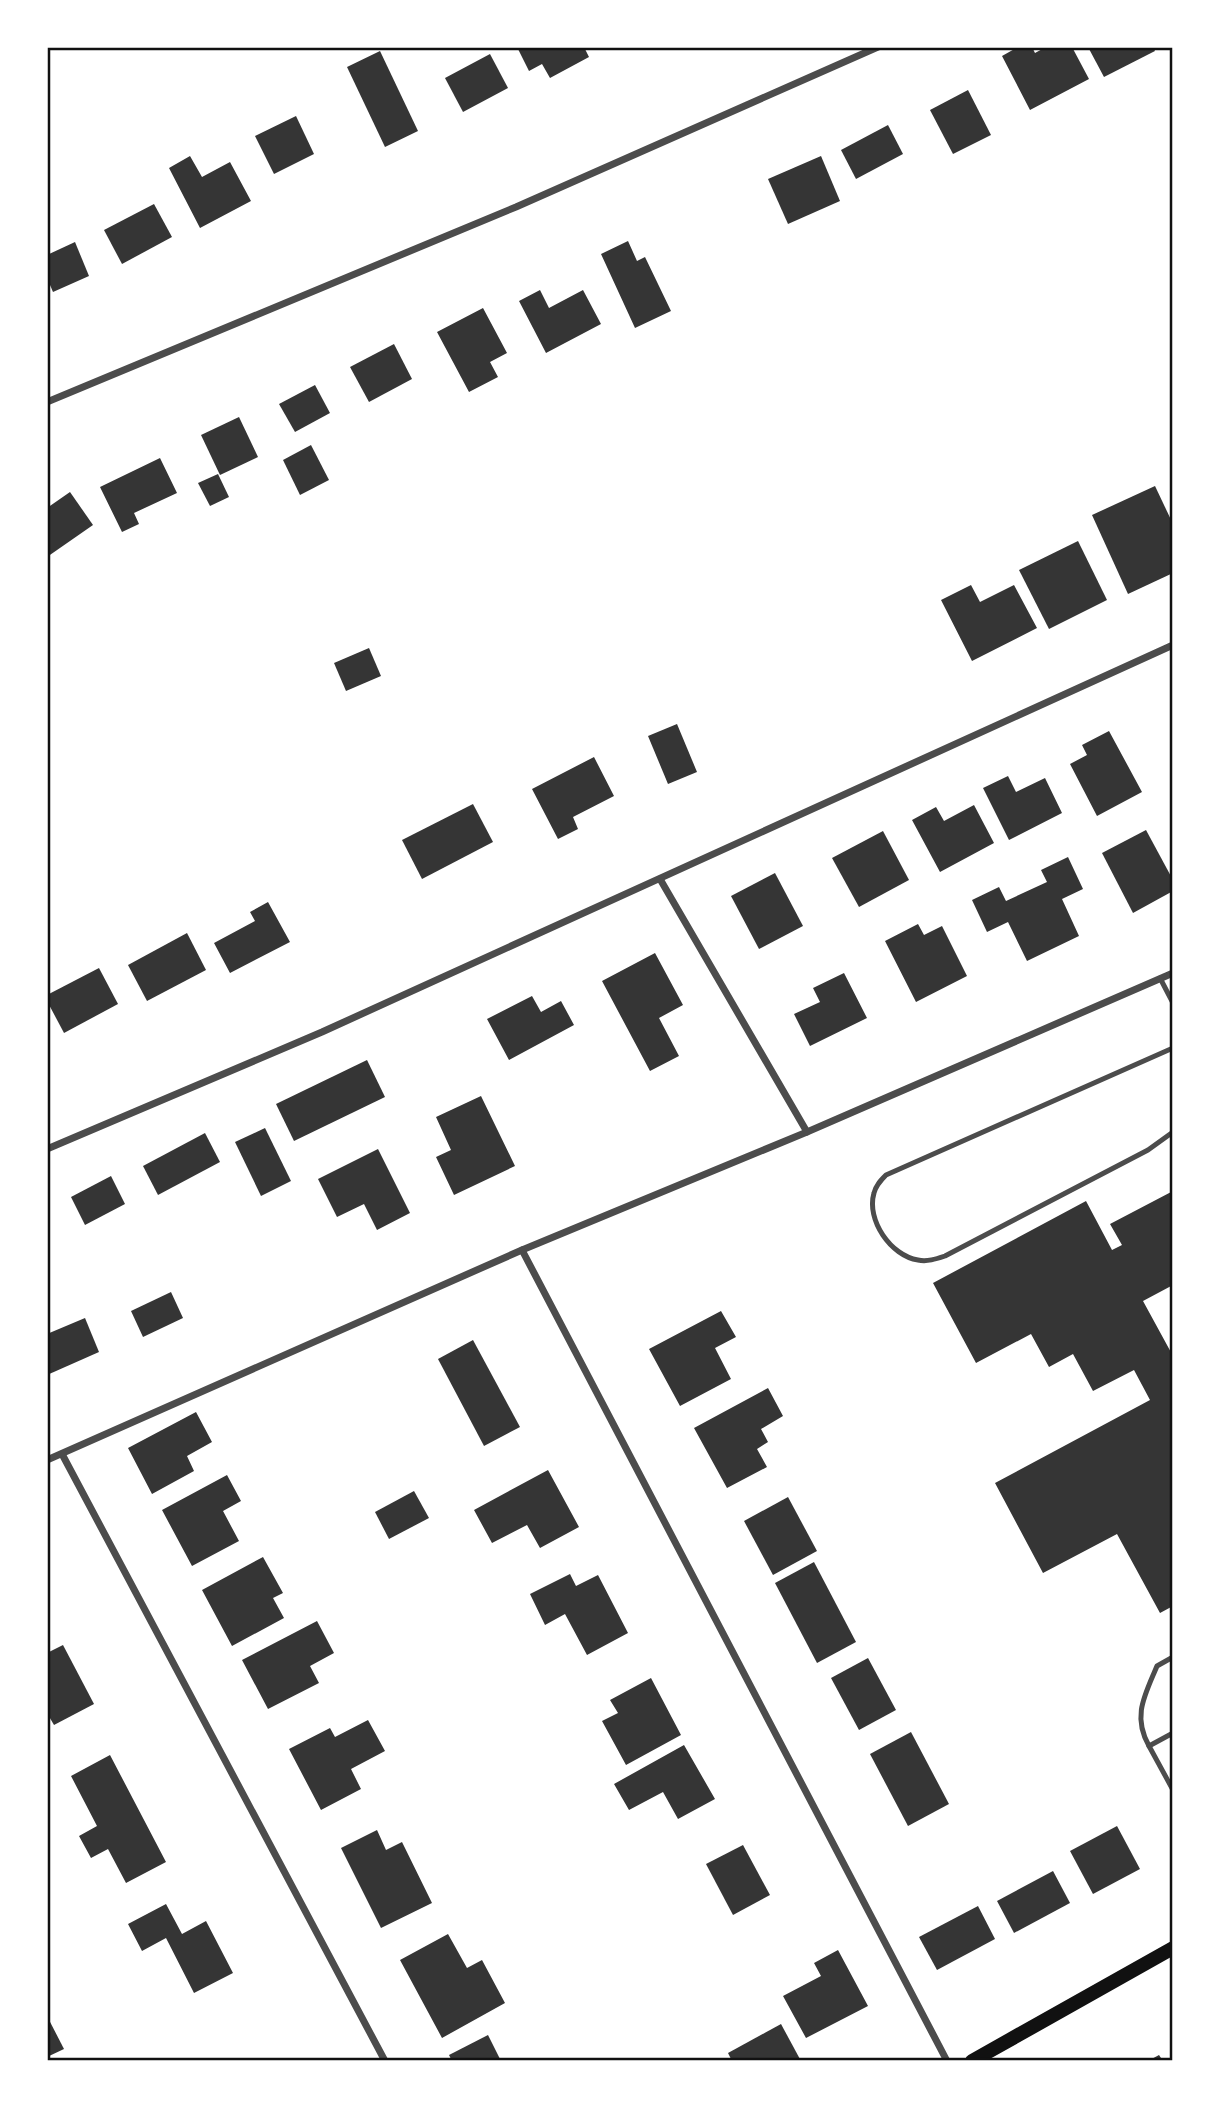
<svg xmlns="http://www.w3.org/2000/svg" width="1220" height="2108" viewBox="0 0 1220 2108" font-family="Figtree,sans-serif">
  <style>
    .building { fill: #353535 }
    .lines { fill: none; stroke-linecap: round; stroke-linejoin: round }
    .service { stroke: #4c4c4c; stroke-width: 5 }
    .minor { stroke: #4c4c4c; stroke-width: 7 }
    .secondary { stroke: #111; stroke-width: 14 }
    .neatline { fill: none; stroke: #111; stroke-width: 2.5 }
  </style>
  <rect width="100%" height="100%" fill="#fff"/>
  <!-- building -->
  <g class="building">
    <path d="M 517,47 L 584,47 L 589,57 L 550,78 L 542,64 L 529,71 Z"/>
    <path d="M 1018,47 L 1032,47 L 1035,53 L 1046,47 L 1072,47 L 1089,79 L 1030,110 L 1002,56 Z"/>
    <path d="M 1088,47 L 1153,47 L 1155,51 L 1104,77 Z"/>
    <path d="M 380,51 L 418,131 L 385,147 L 347,67 Z"/>
    <path d="M 490,54 L 508,88 L 463,112 L 445,78 Z"/>
    <path d="M 968,90 L 991,135 L 953,154 L 930,110 Z"/>
    <path d="M 296,116 L 314,154 L 274,174 L 255,136 Z"/>
    <path d="M 888,125 L 903,154 L 856,179 L 841,150 Z"/>
    <path d="M 190,156 L 202,177 L 230,162 L 251,201 L 200,228 L 169,168 Z"/>
    <path d="M 821,156 L 840,201 L 788,224 L 768,179 Z"/>
    <path d="M 154,204 L 172,237 L 122,264 L 104,230 Z"/>
    <path d="M 628,241 L 637,261 L 645,257 L 671,311 L 635,328 L 601,254 Z"/>
    <path d="M 75,242 L 89,276 L 53,292 L 47,278 L 47,255 Z"/>
    <path d="M 540,290 L 549,308 L 583,290 L 601,324 L 546,353 L 519,301 Z"/>
    <path d="M 483,308 L 507,353 L 490,362 L 498,377 L 469,392 L 437,332 Z"/>
    <path d="M 394,344 L 412,379 L 369,402 L 350,367 Z"/>
    <path d="M 315,385 L 330,413 L 295,432 L 279,404 Z"/>
    <path d="M 239,417 L 258,457 L 220,475 L 201,435 Z"/>
    <path d="M 311,445 L 329,480 L 300,495 L 283,460 Z"/>
    <path d="M 160,458 L 177,493 L 134,513 L 139,524 L 122,532 L 100,487 Z"/>
    <path d="M 218,474 L 229,497 L 210,506 L 198,483 Z"/>
    <path d="M 1155,486 L 1173,524 L 1173,573 L 1128,594 L 1092,515 Z"/>
    <path d="M 70,492 L 93,525 L 47,557 L 47,508 Z"/>
    <path d="M 1078,541 L 1107,600 L 1049,629 L 1019,570 Z"/>
    <path d="M 971,585 L 980,602 L 1014,585 L 1037,628 L 972,661 L 941,600 Z"/>
    <path d="M 369,648 L 381,676 L 346,691 L 334,663 Z"/>
    <path d="M 677,724 L 697,772 L 668,784 L 648,736 Z"/>
    <path d="M 1109,731 L 1142,792 L 1097,816 L 1070,764 L 1087,755 L 1082,745 Z"/>
    <path d="M 594,757 L 614,796 L 573,817 L 578,829 L 558,839 L 532,789 Z"/>
    <path d="M 1008,776 L 1016,792 L 1045,778 L 1062,813 L 1009,840 L 983,788 Z"/>
    <path d="M 473,804 L 493,842 L 422,879 L 402,840 Z"/>
    <path d="M 974,805 L 994,843 L 940,872 L 912,820 L 936,807 L 944,821 Z"/>
    <path d="M 1146,830 L 1173,880 L 1173,891 L 1133,913 L 1102,853 Z"/>
    <path d="M 883,831 L 909,880 L 859,907 L 832,858 Z"/>
    <path d="M 1068,857 L 1083,889 L 1062,899 L 1079,936 L 1027,961 L 1008,922 L 987,932 L 972,900 L 999,887 L 1006,901 L 1047,882 L 1041,870 Z"/>
    <path d="M 775,873 L 803,926 L 759,949 L 731,896 Z"/>
    <path d="M 268,902 L 290,942 L 230,973 L 214,943 L 255,921 L 250,912 Z"/>
    <path d="M 918,924 L 924,935 L 942,926 L 967,976 L 916,1002 L 885,941 Z"/>
    <path d="M 187,933 L 206,970 L 147,1001 L 128,965 Z"/>
    <path d="M 655,953 L 683,1005 L 659,1018 L 679,1056 L 650,1071 L 602,981 Z"/>
    <path d="M 99,968 L 118,1004 L 64,1033 L 47,1001 L 47,995 Z"/>
    <path d="M 844,973 L 867,1018 L 810,1046 L 794,1014 L 820,1002 L 813,988 Z"/>
    <path d="M 532,996 L 541,1012 L 561,1001 L 574,1025 L 509,1060 L 487,1019 Z"/>
    <path d="M 367,1060 L 385,1097 L 294,1141 L 276,1104 Z"/>
    <path d="M 481,1096 L 515,1166 L 454,1195 L 436,1157 L 451,1150 L 436,1117 Z"/>
    <path d="M 265,1128 L 291,1181 L 261,1196 L 235,1142 Z"/>
    <path d="M 205,1133 L 220,1162 L 158,1195 L 143,1166 Z"/>
    <path d="M 378,1149 L 410,1213 L 377,1230 L 364,1204 L 337,1217 L 318,1179 Z"/>
    <path d="M 111,1176 L 125,1204 L 85,1225 L 71,1197 Z"/>
    <path d="M 1173,1191 L 1173,1285 L 1143,1301 L 1173,1356 L 1173,1606 L 1160,1613 L 1117,1534 L 1043,1573 L 995,1483 L 1150,1400 L 1134,1370 L 1093,1391 L 1073,1354 L 1049,1367 L 1031,1334 L 976,1363 L 933,1283 L 1086,1201 L 1112,1250 L 1122,1245 L 1110,1224 Z"/>
    <path d="M 171,1292 L 183,1318 L 143,1337 L 131,1311 Z"/>
    <path d="M 721,1311 L 736,1337 L 715,1348 L 731,1379 L 680,1406 L 649,1349 Z"/>
    <path d="M 85,1318 L 99,1352 L 47,1375 L 47,1334 Z"/>
    <path d="M 473,1340 L 520,1427 L 484,1446 L 438,1359 Z"/>
    <path d="M 768,1388 L 783,1416 L 761,1429 L 768,1442 L 757,1449 L 767,1467 L 727,1488 L 694,1428 Z"/>
    <path d="M 196,1412 L 212,1442 L 187,1456 L 194,1471 L 152,1494 L 128,1448 Z"/>
    <path d="M 548,1470 L 579,1527 L 540,1548 L 527,1525 L 492,1543 L 474,1510 Z"/>
    <path d="M 227,1475 L 241,1501 L 223,1511 L 239,1541 L 192,1566 L 162,1510 Z"/>
    <path d="M 414,1491 L 429,1518 L 389,1539 L 375,1512 Z"/>
    <path d="M 788,1497 L 817,1551 L 773,1575 L 744,1521 Z"/>
    <path d="M 263,1557 L 283,1593 L 273,1598 L 284,1618 L 232,1646 L 202,1590 Z"/>
    <path d="M 814,1562 L 856,1642 L 817,1663 L 775,1583 Z"/>
    <path d="M 570,1574 L 576,1586 L 598,1575 L 628,1633 L 587,1655 L 565,1614 L 545,1625 L 530,1594 Z"/>
    <path d="M 317,1621 L 334,1653 L 310,1666 L 319,1683 L 268,1709 L 242,1660 Z"/>
    <path d="M 63,1645 L 94,1704 L 54,1725 L 47,1713 L 47,1653 Z"/>
    <path d="M 868,1658 L 896,1710 L 859,1730 L 831,1678 Z"/>
    <path d="M 651,1678 L 681,1735 L 626,1765 L 602,1721 L 618,1713 L 610,1700 Z"/>
    <path d="M 368,1720 L 385,1751 L 351,1769 L 361,1789 L 321,1810 L 289,1749 L 330,1728 L 335,1737 Z"/>
    <path d="M 911,1732 L 949,1804 L 908,1826 L 870,1754 Z"/>
    <path d="M 684,1745 L 715,1799 L 678,1819 L 663,1792 L 629,1810 L 614,1784 Z"/>
    <path d="M 110,1755 L 166,1862 L 126,1883 L 108,1849 L 91,1858 L 79,1836 L 97,1826 L 71,1776 Z"/>
    <path d="M 1117,1826 L 1140,1869 L 1093,1894 L 1070,1851 Z"/>
    <path d="M 377,1830 L 386,1850 L 402,1842 L 432,1903 L 381,1928 L 341,1848 Z"/>
    <path d="M 743,1845 L 770,1895 L 733,1915 L 706,1864 Z"/>
    <path d="M 1053,1871 L 1070,1903 L 1014,1933 L 997,1901 Z"/>
    <path d="M 166,1904 L 182,1934 L 206,1921 L 233,1973 L 194,1993 L 166,1938 L 142,1951 L 128,1924 Z"/>
    <path d="M 978,1906 L 995,1939 L 937,1970 L 919,1937 Z"/>
    <path d="M 448,1934 L 467,1968 L 482,1960 L 505,2003 L 442,2038 L 400,1960 Z"/>
    <path d="M 838,1950 L 868,2006 L 806,2038 L 783,1996 L 821,1976 L 814,1963 Z"/>
    <path d="M 47,2016 L 64,2049 L 47,2057 Z"/>
    <path d="M 781,2024 L 801,2061 L 732,2061 L 728,2053 Z"/>
    <path d="M 488,2035 L 501,2061 L 452,2061 L 449,2055 Z"/>
    <path d="M 1159,2055 L 1163,2061 L 1148,2061 Z"/>
  </g>
  <g class="lines">
    <!-- service -->
    <g class="service">
      <path d="M 1160,978 L 1173,1003"/>
      <path d="M 1173,1048 L 886,1175 C 881,1180 876,1185 874,1193 C 866,1220 891,1256 918,1260 C 927,1262 936,1259 945,1256 L 1148,1150 L 1173,1132"/>
      <path d="M 1173,1657 L 1157,1666 C 1145,1695 1132,1716 1149,1746 L 1173,1733"/>
      <path d="M 1149,1746 L 1173,1790"/>
    </g>
    <!-- minor -->
    <g class="minor">
      <path d="M 47,402 L 516,207 L 878,47"/>
      <path d="M 660,879 L 807,1132"/>
      <path d="M 47,1149 L 322,1032 L 1173,645"/>
      <path d="M 522,1250 L 947,2061"/>
      <path d="M 62,1454 L 385,2061"/>
      <path d="M 47,1460 L 522,1250 L 807,1132 L 1173,973"/>
    </g>
    <!-- secondary -->
    <path class="secondary" d="M 972,2061 L 1173,1948"/>
  </g>
  <!-- border -->
  <rect width="1220" height="2108" fill="none" stroke="#ffffff" stroke-width="98"/>
  <rect x="49" y="49" width="1122" height="2010" class="neatline"/>
</svg>
